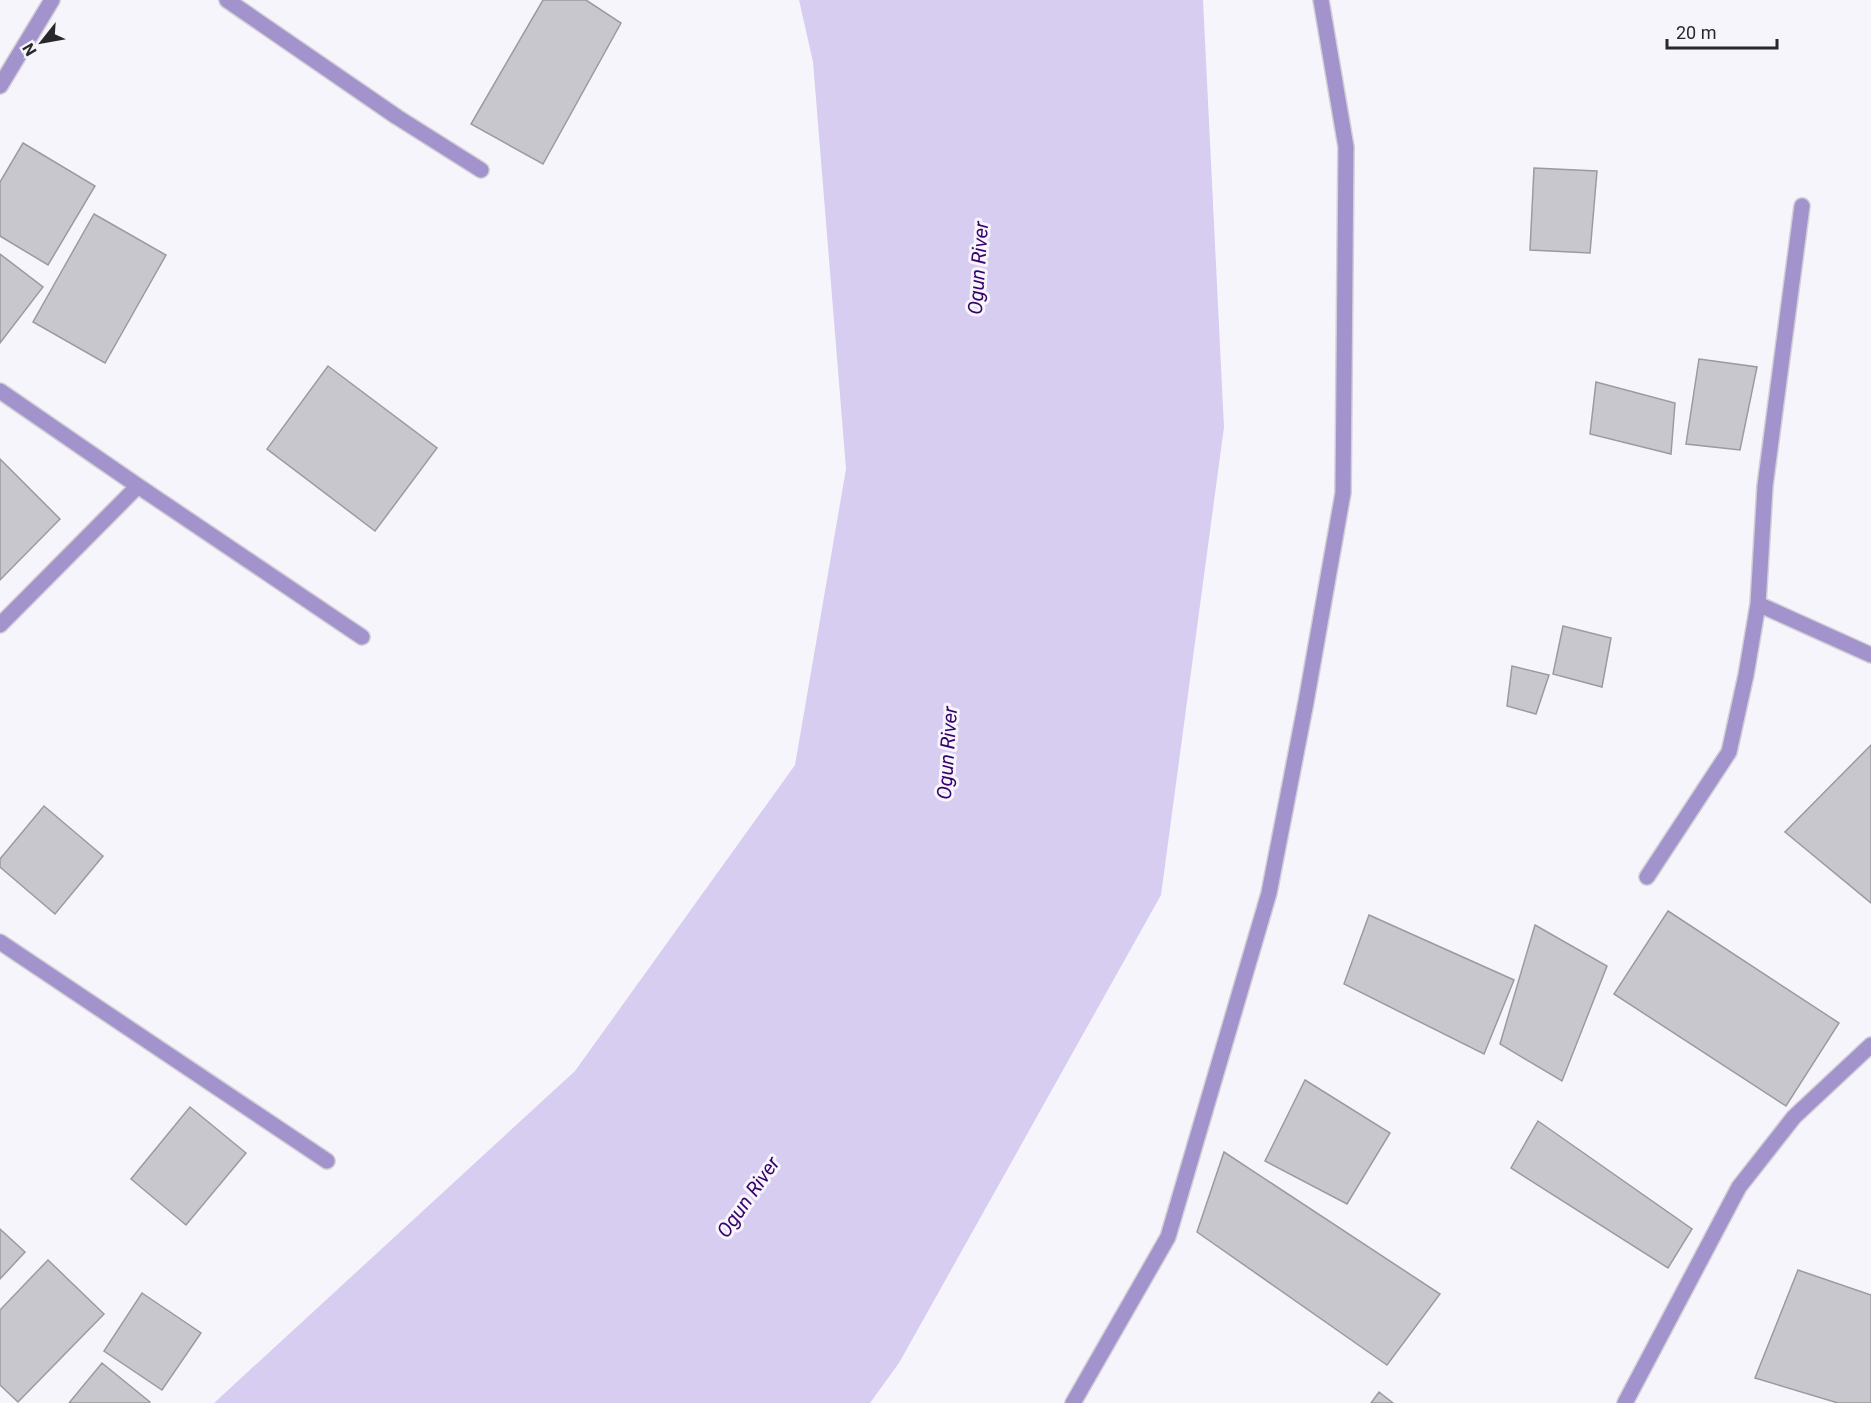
<svg xmlns="http://www.w3.org/2000/svg" width="1871" height="1403" font-family="Roboto,sans-serif">
<rect width="100%" height="100%" fill="#f7f5fc"/>
<!-- water -->
<path fill="#d7cdf1" d="M799 0H1203L1224 427 1161 895 899 1363 870 1403H214L575 1071 795 765 846 469 813 62Z"/>
<!-- building -->
<path fill="#c9c7ce" stroke="#9c9aa1" stroke-width="1.5" d="M543 0H586L621 23 543 164 471 124Z
M23 143 95 186 48 265 0 236V182Z
M1534 168 1597 171 1590 253 1530 250Z
M94 214 166 255 105 363 33 322Z
M0 254 43 287 0 343Z
M1699 359 1757 367 1740 450 1686 444Z
M328 366 437 448 375 531 267 449Z
M1596 382 1675 403 1671 454 1590 434Z
M0 459 60 519 0 580Z
M1563 626 1611 638 1602 687 1553 674Z
M1512 666 1549 675 1536 714 1507 706Z
M1871 745V903L1785 832Z
M44 806 103 856 55 914 0 867V859Z
M1668 911 1839 1023 1786 1106 1614 994Z
M1369 915 1514 980 1484 1054 1344 984Z
M1535 925 1607 966 1562 1081 1500 1044Z
M1305 1080 1390 1133 1347 1204 1265 1161Z
M190 1107 246 1153 186 1225 131 1179Z
M1538 1121 1692 1229 1668 1268 1511 1168Z
M1224 1152 1440 1294 1387 1365 1197 1232Z
M0 1229 25 1252 0 1279Z
M48 1260 104 1314 18 1402 0 1385V1310Z
M1798 1270 1871 1295V1403H1838L1755 1378Z
M142 1293 201 1333 162 1390 104 1351Z
M102 1363 150 1402 149 1403H69Z
M1379 1392 1393 1403H1371Z"/>
<g fill="none" stroke-linecap="round" stroke-linejoin="round">
<!-- minor casing -->
<g stroke="#d2d0d6" stroke-width="18">
<path id="minor" d="M227 0 397 117 481 170
M0 86 52 0
M0 391 138 486 362 637
M1758 604 1765 486 1802 206
M0 625 138 486
M1647 877 1729 752 1746 675 1758 604 1871 655
M0 942 327 1161
M1073 1403 1168 1237 1269 893 1306 702 1343 493 1346 147 1321 0
M1625 1403 1739 1187 1794 1117 1871 1045"/>
</g>
<!-- minor -->
<use href="#minor" stroke="#a393cc" stroke-width="15"/>
</g>
<g text-anchor="middle" dominant-baseline="central" stroke-width="6" stroke-linejoin="round" paint-order="stroke">
<!-- water labels -->
<g font-size="20" font-style="italic" fill="#37006b" stroke="#f7f5fc">
<text transform="translate(978 268) rotate(-86)">Ogun River</text>
<text transform="translate(947 753) rotate(-86)">Ogun River</text>
<text transform="translate(748 1197) rotate(-55)">Ogun River</text>
</g>
</g>
<!-- north arrow -->
<g transform="translate(42 42) rotate(239)" stroke="#f7f5fc" stroke-width="4.5" paint-order="stroke">
<path d="M0-4.5L10 22L0 15L-10 22Z" fill="#28272a"/>
<text y="-9" font-size="16" font-weight="bold" text-anchor="middle" fill="#28272a">N</text>
</g>
<!-- scale -->
<path d="M1667 39v9h110v-9" fill="none" stroke="#28272a" stroke-width="3"/>
<text x="1676" y="39" font-size="18" fill="#28272a" stroke="#f7f5fc" stroke-width="4.5" paint-order="stroke">20 m</text>
</svg>
